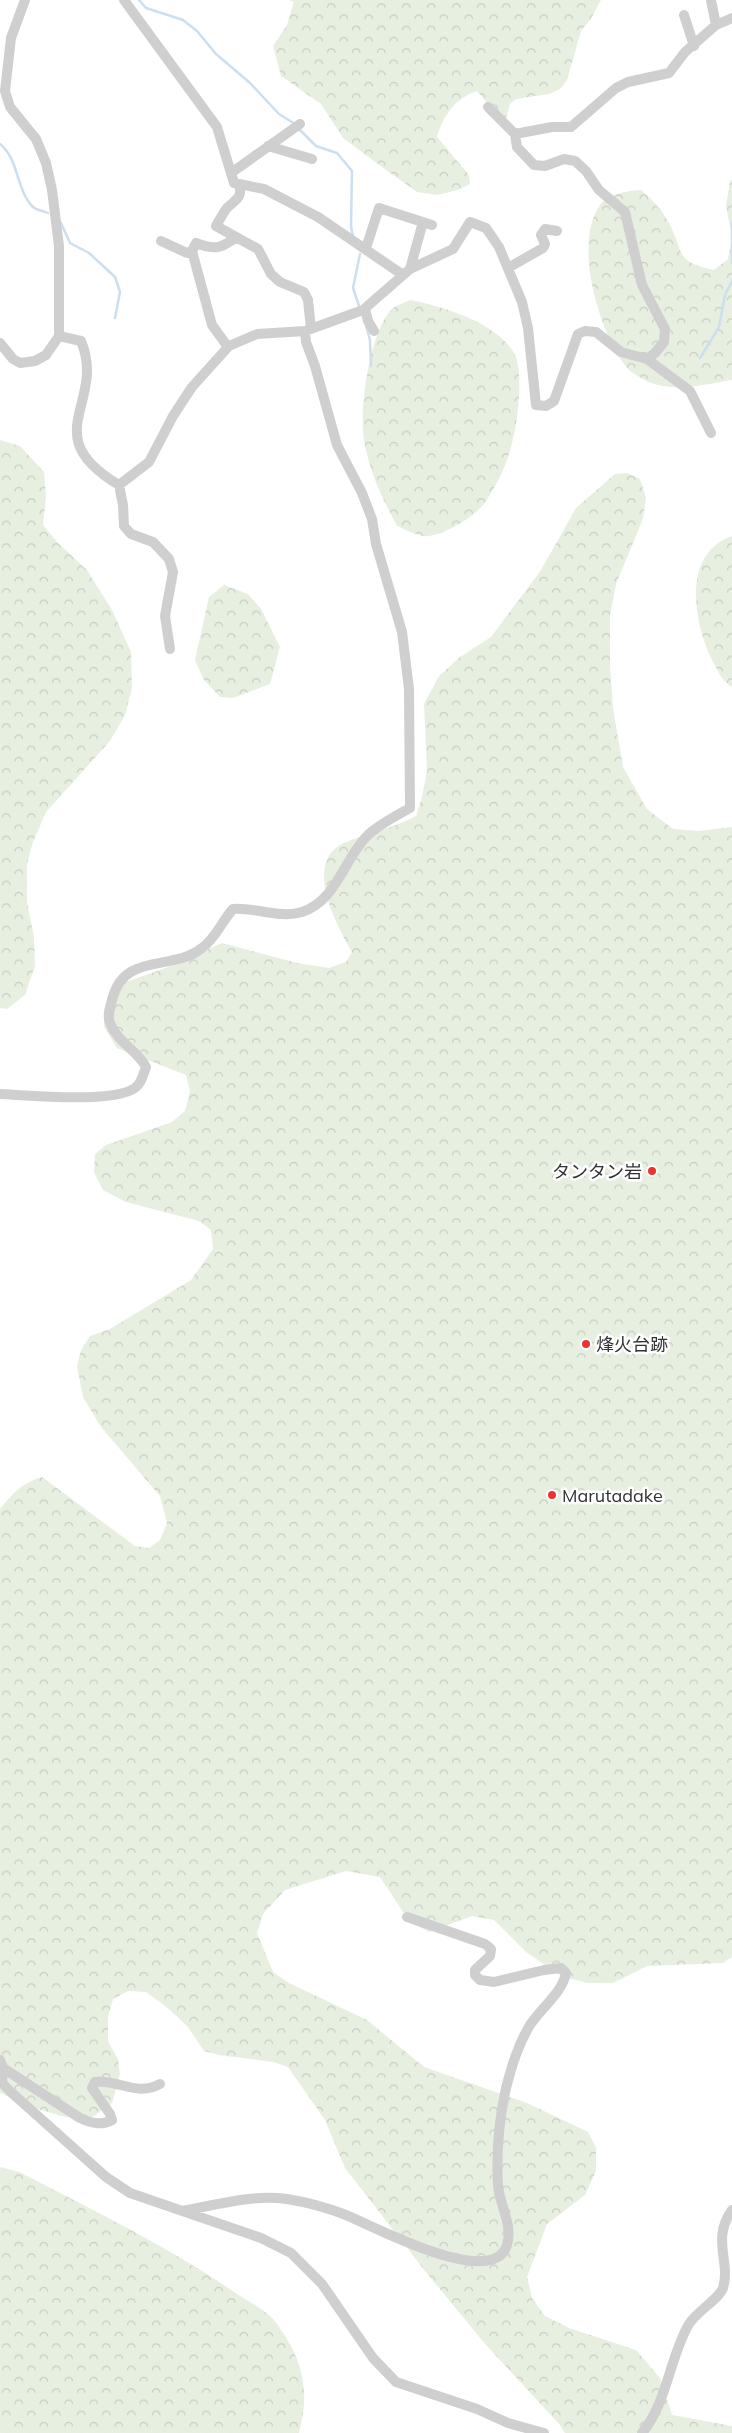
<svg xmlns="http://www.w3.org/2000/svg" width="732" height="2433" font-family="Mulish,'Noto Sans JP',sans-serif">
<defs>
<pattern id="forest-crowns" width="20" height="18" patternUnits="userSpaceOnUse" patternTransform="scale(1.25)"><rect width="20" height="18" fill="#e7efe1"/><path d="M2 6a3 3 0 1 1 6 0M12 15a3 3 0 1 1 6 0" fill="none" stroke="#c7cdc2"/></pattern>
</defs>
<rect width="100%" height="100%" fill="#fff"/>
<!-- forest -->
<path fill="url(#forest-crowns)" d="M289 0H601L592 17 581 31 567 80 560 89 549 94 516 99 510 104 506 119 499 117 477 91C456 98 443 115 437 137L469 175 470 184 458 190 437 195 417 192 382 167 343 138 321 104 281 76 273 46 287 25 294 2Z
M732 179V380C706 384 675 393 649 382 643 379 634 374 629 370 600 338 572 243 600 205 609 193 628 191 641 190 653 200 662 210 669 223 685 253 673 261 714 270L728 259 732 236 726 206 730 181Z
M410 300C442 306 499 323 515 355 525 377 516 438 507 460 502 474 494 489 486 501 476 516 446 534 429 536 420 538 405 529 397 526 382 498 369 471 364 440 359 409 369 336 390 311 394 306 404 303 410 300Z
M0 440 20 446 44 472 46 496 43 525 58 543 87 570 112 610 131 652 132 688 125 715 110 741 46 812 33 842 27 864V902L34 937 35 966 25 995 7 1009 0 1008Z
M627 473 640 479 646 498 643 519 616 584 610 616V666L613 708 623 767 647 809 673 829 699 831 732 827V1957L723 1963 647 1966 613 1983H587L561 1976 526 1952 494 1920 472 1916 429 1932 409 1921 380 1877 346 1871 285 1890 263 1914 257 1933 273 1972 289 1983 367 2020 424 2067 527 2103 588 2132 596 2148V2171L585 2195 547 2224 527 2277 532 2298 545 2316 569 2328 636 2350 660 2378 672 2415 732 2426V2433H565L560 2425 486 2345 425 2271 345 2168 325 2120 288 2067 274 2062 219 2055 204 2051 188 2027 169 2009 146 1992 128 1991 113 1999 108 2017V2041L118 2059 120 2074 112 2103 91 2118 65 2117 41 2110 0 2093V1509C12 1494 23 1482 42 1477L135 1546 149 1548 160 1540 167 1523 160 1496 101 1427 83 1397 77 1366 81 1350 90 1336 110 1329 191 1280 213 1249 211 1230 199 1221 126 1202 103 1190 94 1172 95 1154 106 1145 172 1122 185 1111 190 1091 186 1075 117 1048 104 1027 107 998 112 987 171 966 222 943 297 963 329 968 346 962 352 952C337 926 302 862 344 843 368 833 393 828 416 816L422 797 427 771 424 704 439 676 460 657 491 637 541 570 576 508 615 474Z
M732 536V687C721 681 718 670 712 660 693 622 682 553 732 536Z
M224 585 248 594 261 609 280 647 270 684 233 698 220 697 204 680 195 660 209 597Z
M0 2167 19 2172C93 2210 169 2247 237 2294 249 2302 266 2310 274 2320 302 2357 311 2388 299 2433H0Z"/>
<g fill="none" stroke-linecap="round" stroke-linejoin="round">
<!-- stream -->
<path stroke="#cddfef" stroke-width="2.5" d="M139 0 146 8 183 20 197 31 216 54 250 83 279 114 295 124
M299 129 316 146 337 153 352 171 351 226 353 237
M0 144C19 159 16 190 33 207 36 210 44 211 48 213
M61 223 70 243 89 253 115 277 120 292 115 318
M732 223V263
M360 254 353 288 360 309
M366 326 370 340 371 366
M700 358 719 327 725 295 732 281"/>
<!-- street -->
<path stroke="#cfcfcf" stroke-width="10" d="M124 0 217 127 234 183 264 189 318 217 403 275
M711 0 716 25
M684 15 694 46
M488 107 515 134
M268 146 312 159
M231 173 300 124
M236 237 216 226C219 221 223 213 227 208 236 199 243 198 239 184
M161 241 187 253 192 251
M366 248 379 208 432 225
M508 268 543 248 545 244 541 235 545 229 557 231
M410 269 423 222
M365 309 368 321 374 331
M59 336 81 341C107 403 35 435 119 485L123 505 124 526 131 534 153 542 169 559 173 572 165 616 170 649
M0 343 13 359 20 363 35 361 46 355 59 336V246L52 190 46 163 36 139 10 107 5 91 11 38 25 0
M228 347 212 325 192 251 196 243C214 250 221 249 236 237L258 249 271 274 280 282 304 292 308 300 311 329
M647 359 655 353 664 342 665 329 642 285 625 212 599 190 586 171 575 161 564 159 545 166 534 165 517 147 515 134 552 127H571L616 88 628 82 669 73 685 52 716 25 732 18
M119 485 149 462 173 416 192 387 229 346 257 334 305 331 363 310 410 269 453 249 470 222 486 228 499 247 522 302 528 328 536 405 546 406 554 401 578 334 585 331 596 332 621 352 647 359 690 391 711 433
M0 1094C26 1095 123 1105 138 1085 142 1081 144 1072 146 1067 137 1050 117 1042 110 1023 107 1016 110 1008 112 1000 124 951 172 972 202 948 216 938 222 921 233 909 255 907 280 919 302 912 337 901 344 858 368 835 380 824 396 816 410 808L409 689 402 632 376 544 372 519 362 493 337 445 315 366 306 342 305 331
M0 2060 3 2068 2 2083 12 2093 106 2177 130 2193 261 2238 291 2253 322 2284 373 2358 396 2382 477 2409 508 2423 544 2433
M3 2068 80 2118C91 2123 101 2126 112 2120L110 2114 92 2088 95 2082C118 2079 137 2097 160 2084
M182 2211C216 2205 253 2194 287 2199 306 2202 328 2208 346 2215 373 2226 493 2291 507 2245 513 2225 500 2206 498 2186 496 2153 499 2120 506 2088 512 2065 518 2045 530 2025 542 2007 562 1993 566 1973L561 1968 544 1970 494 1982 480 1980 475 1975V1970L490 1956 491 1949 485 1944 407 1917
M642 2433C667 2403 670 2356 689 2324 697 2311 719 2299 723 2288 731 2262 711 2239 732 2210"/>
</g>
<!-- markers -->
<g fill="#ed3331" stroke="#fff" stroke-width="2">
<circle cx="652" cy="1171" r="5"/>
<circle cx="586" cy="1344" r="5"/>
<circle cx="552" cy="1495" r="5"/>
</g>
<g text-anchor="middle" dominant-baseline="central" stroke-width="5" stroke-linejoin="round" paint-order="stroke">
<!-- poi labels -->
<g font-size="18" fill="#323232" stroke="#fff" text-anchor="start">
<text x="642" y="1171" text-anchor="end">タンタン岩</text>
<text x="596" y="1344">烽火台跡</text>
<text x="562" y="1495">Marutadake</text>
</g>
</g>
</svg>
